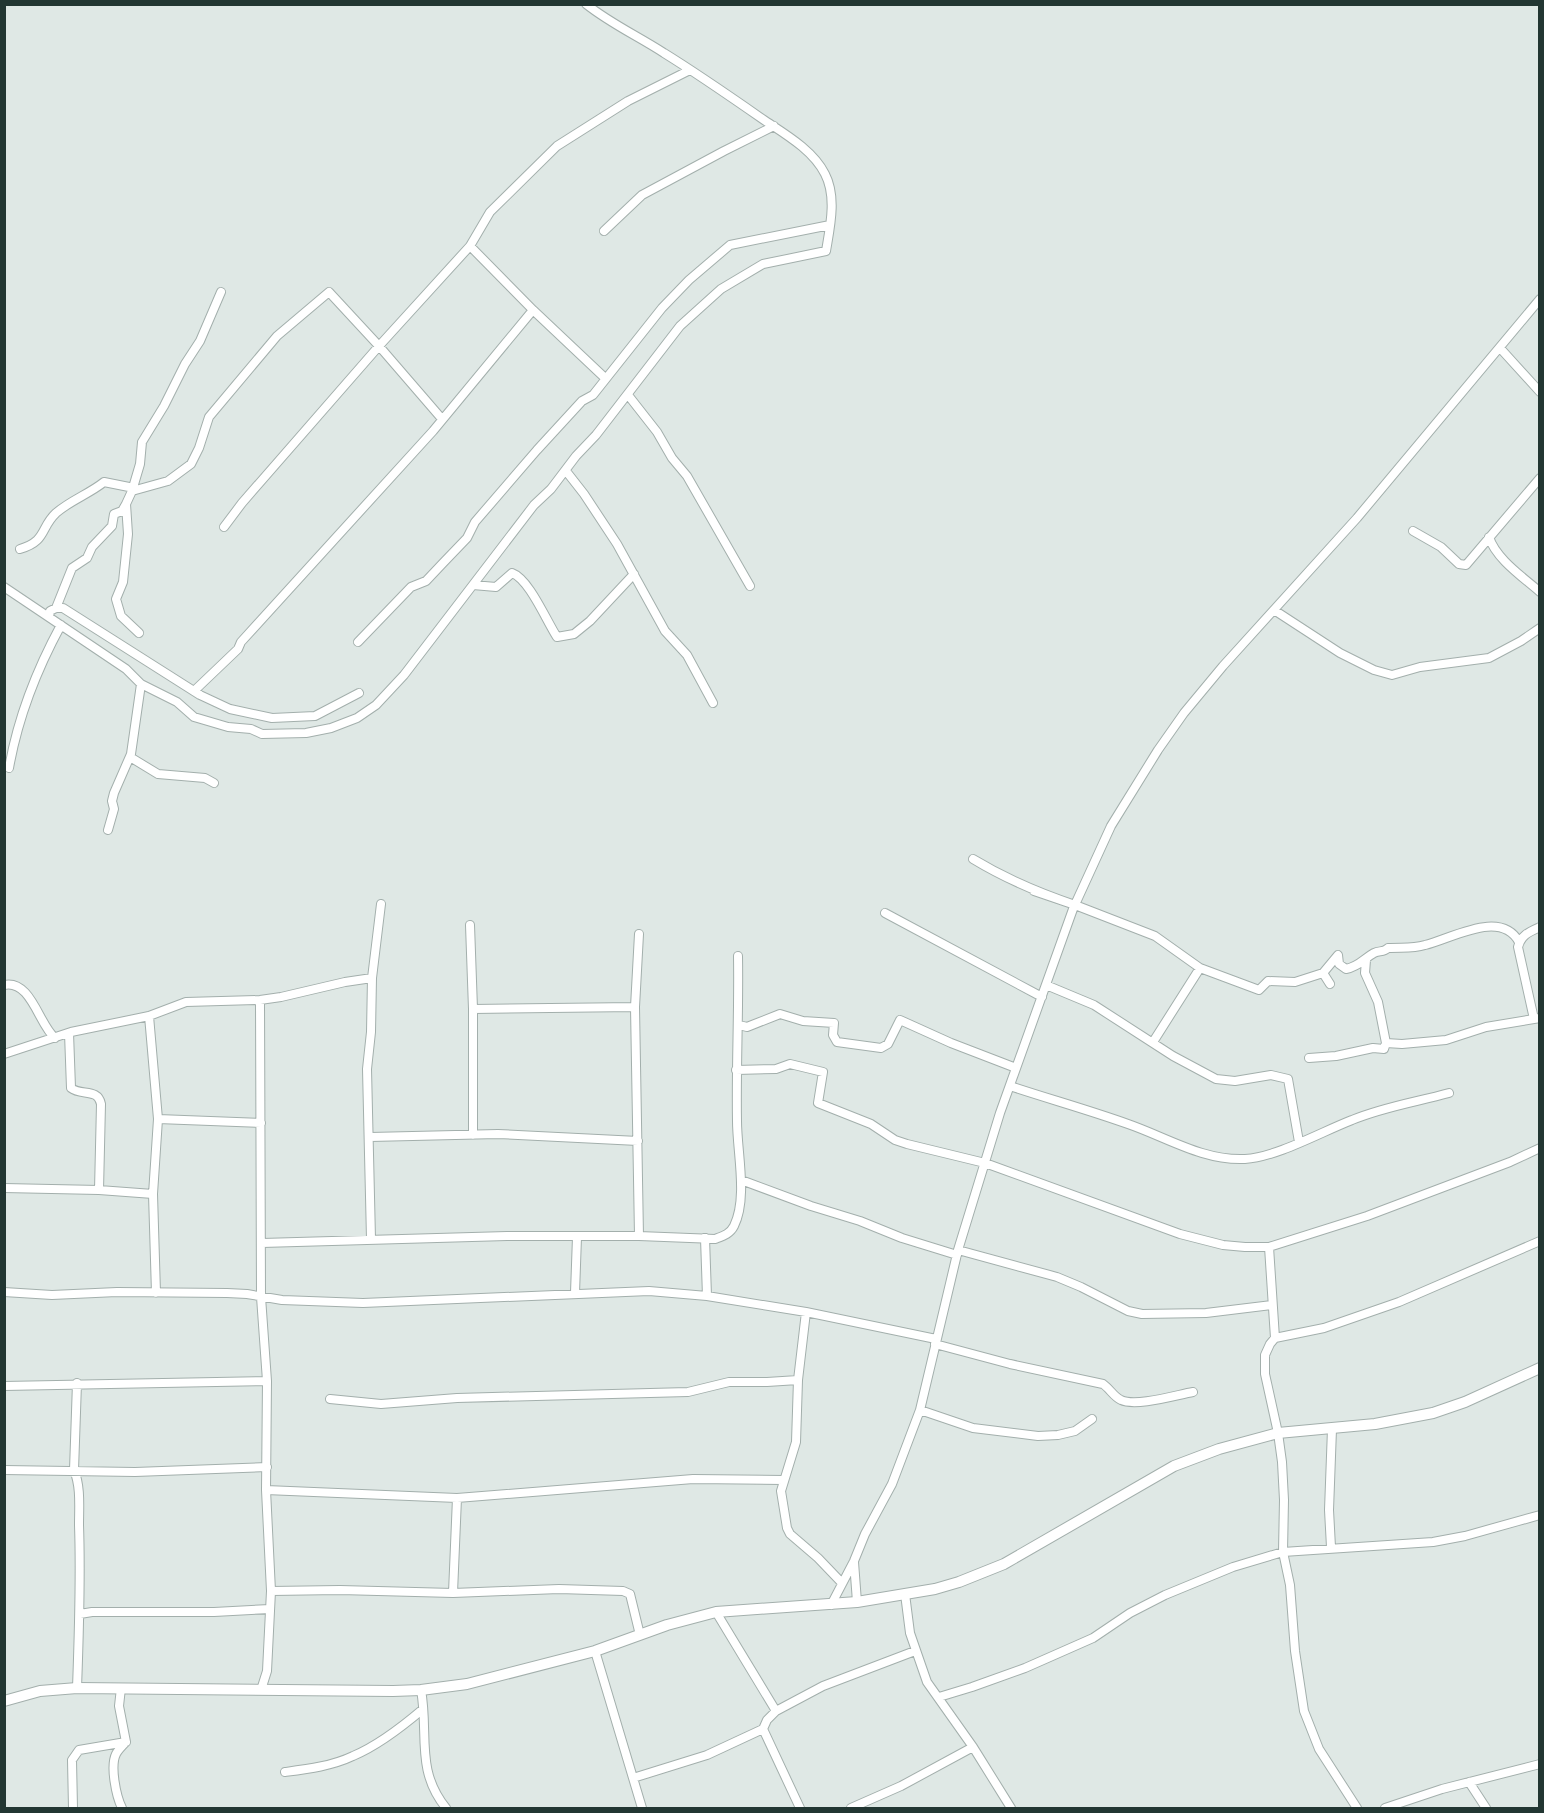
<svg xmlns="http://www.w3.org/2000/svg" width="1544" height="1813" font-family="'PT Sans',sans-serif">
<rect width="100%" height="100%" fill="#dfe8e5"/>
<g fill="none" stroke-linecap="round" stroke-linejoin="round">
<!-- minor casing -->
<g stroke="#a3afac" stroke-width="10">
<path id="minor" d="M604 231 642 195 724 151 774 126
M533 310 605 378
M1500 348 1540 392
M628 395 657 432 672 458 687 476 750 586
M566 471 584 494 617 544 665 631 687 655 713 703
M224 527 242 503 379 346 442 419
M1413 531 1441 547 1459 564 1466 565 1540 478
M1489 537C1496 559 1523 577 1540 592
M20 549C47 541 40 528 56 513 71 500 89 494 104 482L129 487 132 491 140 464 142 442 164 406 185 364 200 341 221 292
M473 585 496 587 512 573C529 579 546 620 557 637L574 634 590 621 634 574
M4 587 126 669 141 684 177 702 194 717 228 727 251 729 262 734 306 733 331 728 357 718 376 705 404 675 534 505 551 489 576 456 596 435 680 326 721 289 763 264 826 251C830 227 837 197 825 174 813 150 785 134 764 120 731 97 698 74 664 53 638 36 611 24 586 4
M56 608 72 568 87 558 92 547 112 526 114 514 122 511 126 504
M1274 610 1340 653 1374 670 1392 675 1420 667 1489 658 1521 641 1540 628
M49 617 50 611 56 608H63L200 695 230 709 272 718 315 716 359 693
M139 633 121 616 116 599 123 582 128 534 126 504 132 491 168 481 191 464 199 448 209 417 277 336 329 292 379 346 470 246 490 212 557 146 628 101 690 70
M358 642 411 587 426 581 443 563 467 538 475 522 537 450 582 401 593 395 662 308 689 280 730 245 830 225
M194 691 238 649 241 642 433 431 533 310 470 246
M130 757 158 774 205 778 214 783
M9 768C18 717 36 671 61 625
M108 830 114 809 112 801 114 793 131 754 141 684
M973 859C1006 879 1039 893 1075 905L1034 891
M1075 905 1155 936 1200 968 1259 990 1268 981 1295 982 1323 973 1330 984
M885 913 1042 997
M470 925 473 1009V1135
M1366 960 1365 973 1378 1002 1386 1043 1402 1044 1446 1040 1486 1027 1540 1018
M1323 973 1338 955 1339 964 1346 969C1360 966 1363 959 1374 953 1380 950 1383 953 1388 948 1402 947 1412 949 1425 945 1453 938 1501 909 1519 942
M4 985C31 979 39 1025 55 1038
M1046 985 1094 1005 1173 1056 1216 1079 1235 1081 1271 1075 1288 1079 1299 1142
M260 1000 261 1297 267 1381 266 1490 271 1591 267 1671 261 1690
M473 1009 635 1007
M149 1016 158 1119 153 1194 156 1293
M1534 1019 1518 947C1521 935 1529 932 1540 927
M739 1025 747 1027 780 1014 803 1021 834 1023 833 1035 837 1042 881 1048 888 1044 900 1020 951 1043 1016 1068
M69 1033 71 1088C81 1096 98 1088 101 1104L99 1190
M1153 1042 1200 968
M4 1054 71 1032 149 1016 186 1002 260 1000 281 997 345 982 372 978
M1309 1058 1336 1056 1373 1048 1384 1049 1386 1043
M736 1070 776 1069 790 1064 823 1072 818 1103 871 1124 895 1140 907 1144 985 1163 1180 1234 1223 1245 1245 1247H1269L1367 1216 1510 1162 1540 1148
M1010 1086C1049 1099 1089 1110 1128 1124 1166 1137 1203 1161 1245 1159 1277 1157 1321 1132 1352 1120 1383 1107 1416 1102 1449 1093
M158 1119 261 1123
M370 1137 498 1134 638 1141
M741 1180 811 1206 860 1221 902 1238 957 1255
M4 1188 99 1190 153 1194
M639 1236 635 1007 639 934
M705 1238 707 1296
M371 1239 367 1069 371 1032 372 978 381 904
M262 1243 507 1236H639L715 1239C723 1236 730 1234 734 1226 748 1198 737 1152 737 1121 736 1066 739 1011 738 956
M1269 1247 1275 1338
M958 1250 1057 1277 1081 1287 1128 1311 1142 1314 1206 1313 1272 1305
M4 1292 52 1295 117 1292 227 1293 247 1294 282 1300 363 1303 649 1291 707 1296 806 1312 936 1339
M575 1293 577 1237
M806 1312 798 1380 796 1442 781 1491 787 1528 790 1534 818 1558 841 1582
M935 1344 1010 1364 1103 1384C1110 1389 1114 1397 1121 1400 1136 1407 1176 1395 1193 1392
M4 1386 267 1381
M330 1399 381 1404 457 1398 688 1392 729 1382H767L798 1380
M920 1410 973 1428 1038 1436 1058 1435 1075 1431 1092 1419
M4 1470 135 1472 267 1467
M266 1490 457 1498 693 1479 784 1480
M1331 1547 1329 1510 1332 1429
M854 1562 857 1602
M271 1591 340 1590 453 1593 559 1589 623 1591 630 1594 640 1635
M453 1593 457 1498
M905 1594 910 1633 927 1682 973 1747 1011 1808
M831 1605 854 1561 865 1534 892 1484 920 1410 958 1250 1000 1113 1073 909 1111 826 1158 750 1184 713 1223 666 1357 518 1540 299
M716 1612 776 1711
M80 1614 92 1612H214L270 1609
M595 1651 642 1808
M77 1688C79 1634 81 1579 79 1525 79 1507 81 1487 74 1470L77 1383
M121 1688 119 1706 126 1742C123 1745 118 1750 116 1754 110 1766 116 1796 122 1808
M421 1690C429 1733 415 1770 446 1808
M939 1697 972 1687 1025 1668 1093 1638 1130 1613 1165 1595 1233 1567 1283 1552 1433 1542 1465 1536 1540 1515
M763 1729 800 1808
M285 1772C308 1769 332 1766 353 1756 377 1746 403 1726 423 1709
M633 1778 707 1755 763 1729 767 1720 776 1711 823 1686 915 1651
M1469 1782 1486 1808
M73 1808 72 1760 79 1750 126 1742
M851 1808 901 1786 973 1747
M1357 1808 1319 1749 1304 1711 1295 1651 1290 1585 1283 1552 1284 1500 1282 1462 1278 1433 1265 1374V1355L1270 1344 1275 1338 1324 1328 1399 1302 1540 1241
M1385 1808 1442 1789 1540 1764"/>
</g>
<!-- tertiary casing -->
<g stroke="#a3afac" stroke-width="12">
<path id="tertiary" d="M4 1701 40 1691 77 1688 393 1691 421 1690 467 1684 595 1651 667 1625 716 1612 857 1602 935 1589 959 1582 1004 1564 1174 1466 1219 1449 1278 1433 1375 1424 1433 1413 1465 1402 1540 1368"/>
</g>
<!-- minor -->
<use href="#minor" stroke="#fff" stroke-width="8"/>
<!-- tertiary -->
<use href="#tertiary" stroke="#fff" stroke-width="10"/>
</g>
<!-- border -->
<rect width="1544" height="1813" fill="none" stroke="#223632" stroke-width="12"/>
</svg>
